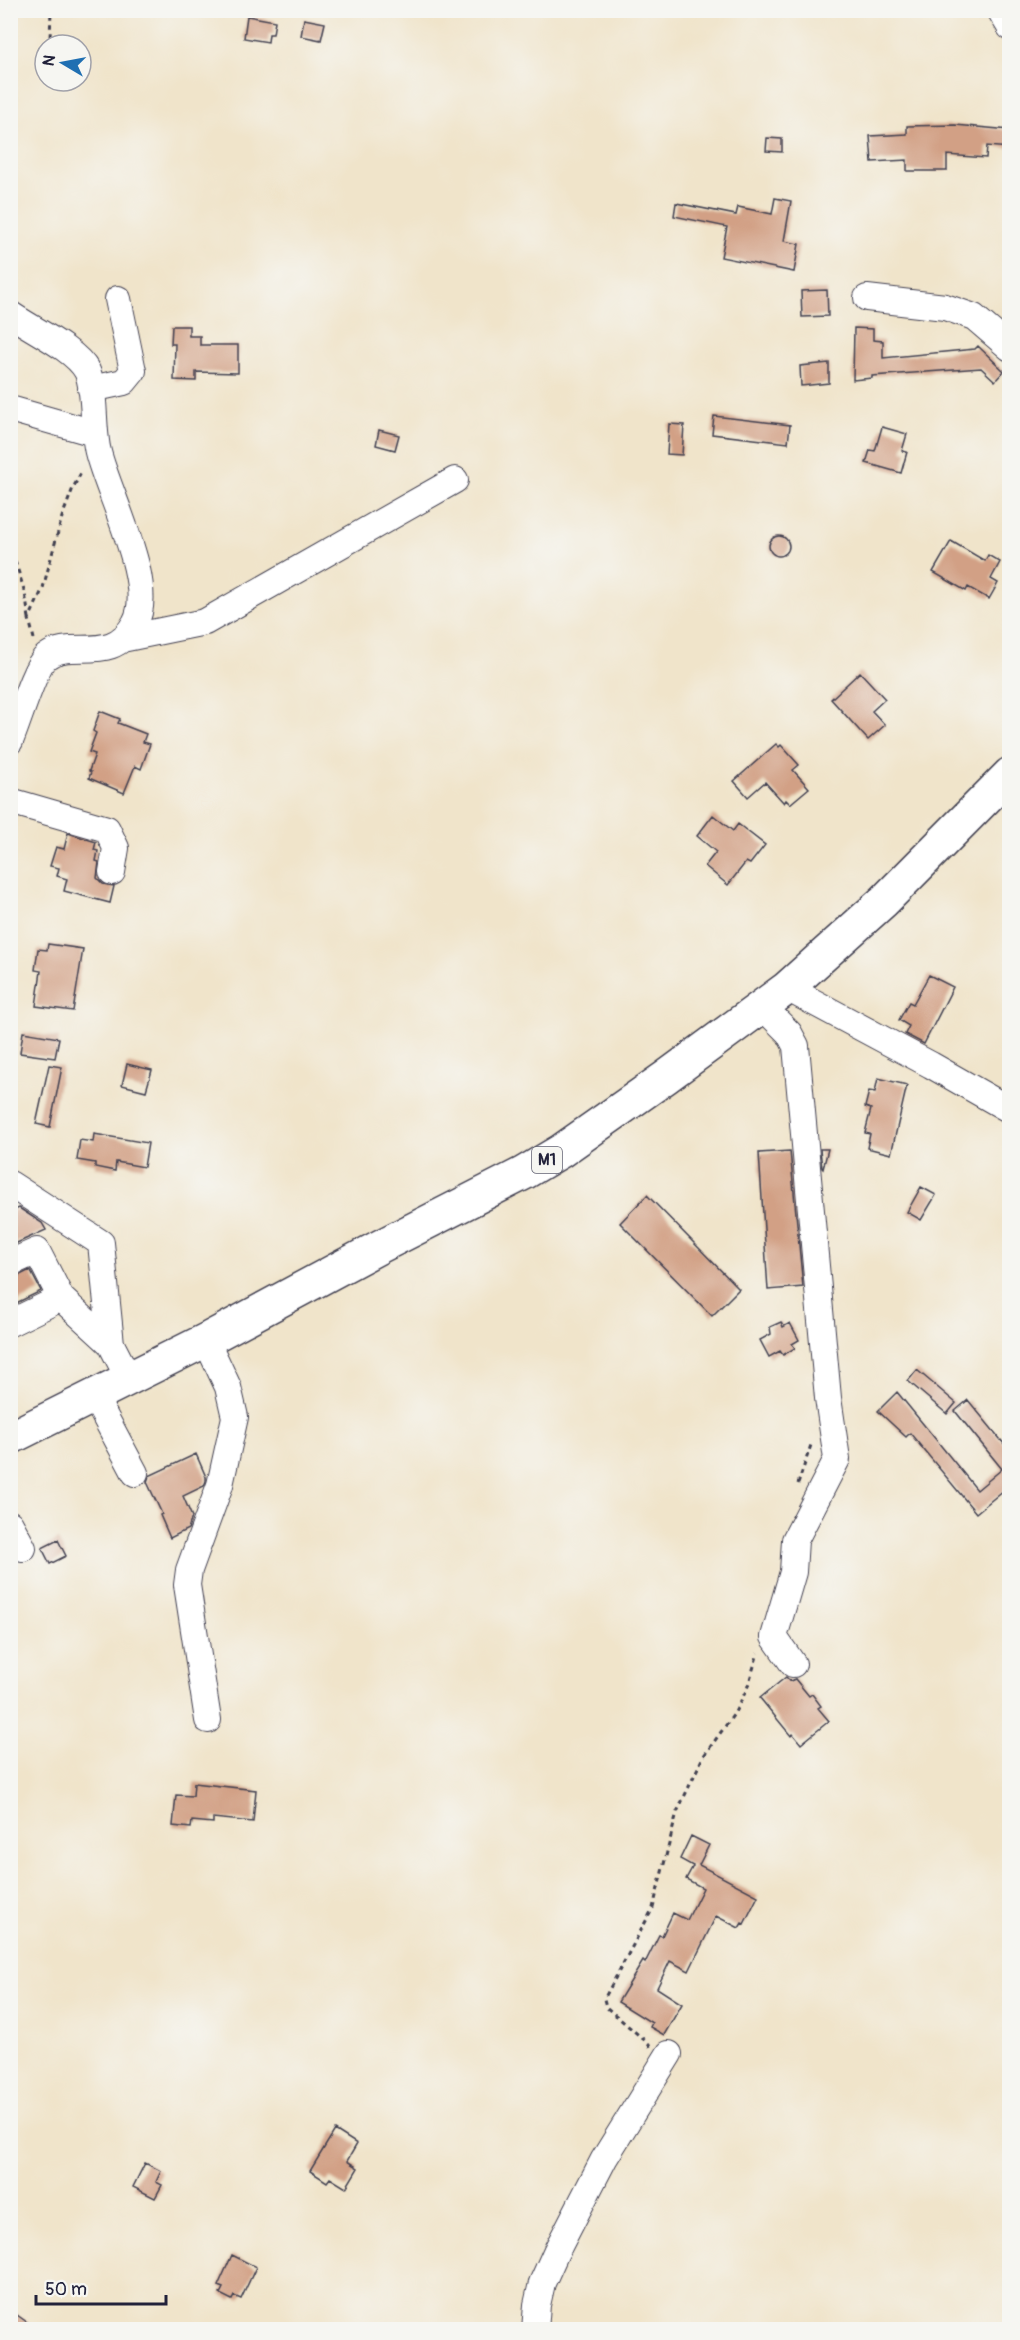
<svg xmlns="http://www.w3.org/2000/svg" width="1020" height="2340" font-family="Pangolin,sans-serif">
<rect width="100%" height="100%" fill="#f6f6f2"/>
<filter id="ink" filterUnits="userSpaceOnUse"><feTurbulence type="fractalNoise" baseFrequency=".0167" numOctaves="2"/><feDisplacementMap in="SourceGraphic" scale="12" xChannelSelector="R" yChannelSelector="G"/><feConvolveMatrix kernelMatrix="1 2 1 2 8 2 1 2 1" color-interpolation-filters="sRGB"/></filter>
<filter id="wash" filterUnits="userSpaceOnUse"><feTurbulence type="fractalNoise" baseFrequency=".008" numOctaves="4" result="noise"/><feDisplacementMap in="SourceGraphic" scale="24" xChannelSelector="R" yChannelSelector="G"/><feGaussianBlur stdDeviation="1.35" result="paint"/><feColorMatrix in="noise" values="0 0 0 0 0 0 0 0 0 0 0 0 0 0 0 0 0 1.4 0 .05"/><feComposite in="paint" operator="in"/></filter>
<g filter="url(#wash)">
<rect width="100%" height="100%" fill="#f0e4ca"/>
<g id="blocks">
<!-- building -->
<path fill="#d2a085" d="M247 16 275 21 273 34H269L268 42 244 38Z
M304 19 325 23 321 40 301 36Z
M955 125 1010 130V148L987 146 986 158 947 155V171H907V160L872 162 870 136 907 134V126Z
M767 138 782 139V152L766 151Z
M775 198 791 201 784 241 799 244 794 272 721 257 727 227 674 216 676 203 736 215 738 207 772 214Z
M827 290 828 316 802 317 801 291Z
M172 326H189V336H200V345H238V373L196 372V381L174 380 175 344H171Z
M854 328 873 329V340L883 341V358L975 349 978 346 1004 371 995 381 981 368 872 376V378L853 380Z
M829 363V383L801 386 800 366Z
M714 416 790 425 788 443 712 434Z
M669 424 684 425 682 455 667 454Z
M882 427 907 434 902 451 907 452 901 473 866 463 870 450 875 451Z
M379 430 399 435 395 450 376 445Z
M769 546a10 10 0 1 1 20 0a10 10 0 1 1-20 0Z
M951 541 985 561 988 555 1000 562 991 579 998 583 989 599 968 587 966 591 933 572Z
M860 672 885 699 872 711 885 725 868 740 831 699Z
M100 711 120 719 118 723 146 734 143 742 150 744 141 769 135 766 124 793 89 778 91 772 89 771 95 754 89 752 96 733 93 731Z
M776 744 779 747 781 745 799 765 793 770 809 788 790 804 786 800 784 803 765 782 748 797 734 781Z
M713 815 733 831 738 824 765 845 750 864 746 862 728 885 705 866 716 852 697 836Z
M68 833 96 842 94 850 98 851 96 861 99 862 97 878 103 884 114 886 110 903 64 891 67 879 57 876 59 868 50 866 56 847 64 849Z
M48 944 83 949 73 1011 36 1006 41 971 35 970 38 949 47 950Z
M929 975 953 987 924 1044 905 1034 909 1026 899 1020 909 1002 913 1004Z
M23 1032 59 1038 55 1058 20 1053Z
M127 1064 152 1070 146 1091 122 1085Z
M49 1065 62 1067 50 1127 36 1124Z
M878 1078 907 1085 891 1154 867 1148 870 1134 865 1133 871 1109 865 1107 869 1091 875 1092Z
M94 1134 148 1143 144 1167 116 1162 115 1171 95 1167V1163L77 1160 80 1140 93 1142Z
M820 1149H828L823 1169 822 1168Z
M790 1151 803 1287 768 1290 759 1153Z
M921 1187 936 1195 921 1220 907 1212Z
M647 1195 739 1289 712 1316 620 1223Z
M19 1208 42 1223 46 1230 10 1246V1212Z
M30 1270 41 1291 10 1306V1280Z
M781 1322 783 1327 790 1323 799 1340 792 1344 795 1348 783 1355 780 1351 769 1357 760 1340 771 1334 770 1327Z
M917 1370 956 1403 947 1414 908 1381Z
M897 1392 977 1490 1002 1469 955 1411 968 1400 1010 1451V1485L976 1513 910 1433 906 1437 878 1411Z
M196 1454 206 1477V1481L204 1486 183 1496 192 1517 188 1529 170 1538 160 1515 162 1514 147 1482 149 1476Z
M58 1540 66 1556 50 1564 42 1548Z
M786 1677 790 1681 795 1679 809 1696 812 1694 821 1706 818 1708 829 1721 801 1744 793 1734 791 1736 760 1698Z
M194 1783 256 1790 253 1822 213 1818V1823L192 1821 191 1828 173 1826 176 1795 193 1796Z
M691 1836 709 1845 699 1865 758 1896 744 1924 742 1923 739 1928 716 1916 689 1971 670 1961 657 1988 682 2004 664 2035 650 2027 652 2023 618 2002 643 1961 645 1963 659 1935 662 1936 673 1913 687 1920 703 1888 686 1879 693 1866 680 1859Z
M335 2130 357 2144 347 2161 358 2168 346 2188 330 2178 327 2182 310 2171Z
M145 2163 161 2171 156 2182 162 2185 155 2198 133 2187Z
M232 2255 256 2267 241 2299 234 2296 232 2300 220 2294 223 2288 218 2286Z
M10 2310 38 2330H10Z"/>
</g>
</g>
<g filter="url(#ink)">
<use href="#blocks" fill-opacity="0" stroke="#413f50" stroke-width="1.5"/>
<g fill="none" stroke-linecap="round" stroke-linejoin="round">
<!-- minor casing -->
<g stroke="#413f50" stroke-width="28">
<path id="minor" d="M1000 10 1010 27
M867 298 945 307 974 317 1010 348
M10 314C31 329 75 349 87 371 96 390 92 430 98 452 108 494 157 585 135 623 112 666 71 637 46 657 34 667 18 723 10 741
M91 389 124 382 133 371 118 299
M10 409 94 433
M122 639 205 622 455 480
M10 801 107 829 116 848 112 872
M787 988 931 1065 1010 1110
M762 1006 789 1033 796 1046 828 1398 837 1459 795 1540 793 1572 774 1637 793 1664
M10 1184 101 1243 111 1344
M10 1263 37 1251 61 1298
M10 1323 61 1298 111 1344 129 1379
M206 1340 228 1387 235 1417 220 1485 189 1570 187 1585 208 1720
M94 1396 135 1473
M10 1524 23 1548
M535 2330 537 2305 542 2283 556 2252 604 2159 669 2054"/>
</g>
<!-- highway casing -->
<g stroke="#413f50" stroke-width="36">
<path id="highway" d="M10 1438 206 1340 381 1246 524 1173 561 1151 666 1077 787 988 884 901 1010 774"/>
</g>
<!-- path -->
<path stroke="#413f50" stroke-width="3" stroke-dasharray="4.5 4.5" stroke-linecap="butt" d="M47 45 50 39 51 10
M10 544 25 593 29 618
M34 639 29 619 43 588 62 517 73 488 81 473
M798 1484 812 1442
M650 2047 649 2044 606 2007 604 1999 653 1908 677 1812 703 1757 734 1714 747 1689 758 1653"/>
<!-- minor -->
<use href="#minor" stroke="#fff" stroke-width="26"/>
<!-- highway -->
<use href="#highway" stroke="#fff" stroke-width="33"/>
</g>
</g>
<g text-anchor="middle" dominant-baseline="central" stroke-width="6" stroke-linejoin="round" paint-order="stroke">
<!-- shield labels -->
<rect fill="#f6f6f2" stroke="#626272" stroke-width="1.5" x="532" y="1147" width="30" height="26" rx="4.5"/>
<g font-size="16" font-weight="bold" fill="#22223b">
<text x="547" y="1160">M1</text>
</g>
</g>
<!-- margin -->
<rect width="1020" height="2340" fill="none" stroke="#f6f6f2" stroke-width="36"/>
<!-- north arrow -->
<g transform="translate(63 63) rotate(280)"><circle r="28" fill="#f6f6f2" stroke="#a1a1a9" stroke-width="1.5"/>
<path d="M0-4.5L10 22L0 15L-10 22Z" fill="#1f6fb2"/>
<text y="-9" font-size="16" font-weight="bold" text-anchor="middle" fill="#22223b">N</text>
</g>
<!-- scale -->
<path d="M36 2295v9h130v-9" fill="none" stroke="#22223b" stroke-width="3"/>
<text x="45" y="2295" font-size="18" fill="#22223b" stroke="#f6f6f2" stroke-width="4.5" paint-order="stroke">50 m</text>
</svg>
